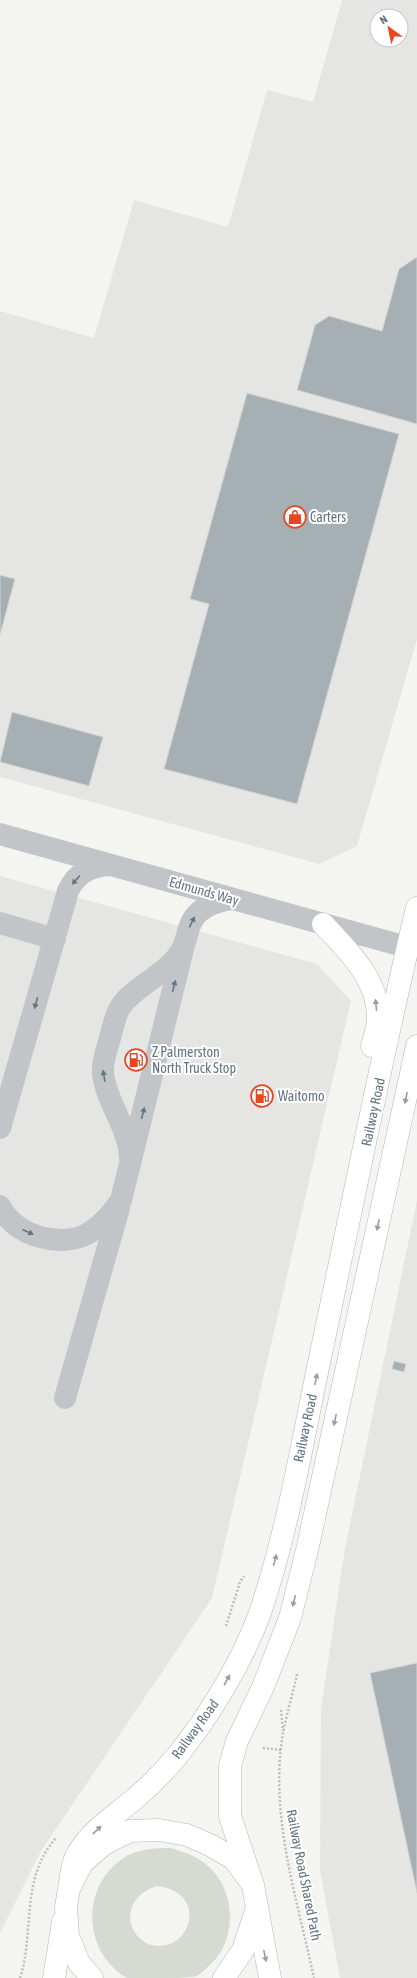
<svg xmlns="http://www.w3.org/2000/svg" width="417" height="1978" font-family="'Asap Condensed',sans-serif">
<rect width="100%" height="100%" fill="#f4f4f0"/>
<!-- built -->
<path fill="#e5e6e4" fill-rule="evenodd" d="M342 0H417V639L357 846 319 864 0 777V311L94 338 134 200 228 227 267 90 313 102ZM377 16H401V40H377Z
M0 876 317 964 351 1001 212 1598 41 1851 0 1933Z
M417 1200V1978H340L320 1871 321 1709 345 1548Z"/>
<!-- green -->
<path fill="#d5dbd1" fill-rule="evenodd" d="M171 1848C187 1853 202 1858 213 1871 236 1896 236 1941 211 1964 206 1968 202 1973 197 1976 188 1978 171 1978 161 1978 151 1978 137 1978 128 1978 120 1975 114 1968 109 1963 82 1931 88 1880 125 1857 139 1849 155 1848 171 1848ZM157 1886C176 1888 193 1900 189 1921 186 1932 180 1940 170 1944 132 1957 110 1900 157 1886Z"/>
<!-- building -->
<path fill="#a6afb4" stroke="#d5d5d3" d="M417 257V424L297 390 315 325 329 316 382 331 399 269Z
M247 393 399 434 297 804 164 769 209 604 190 599Z
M0 575 15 579 0 635Z
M12 712 103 737 89 786 0 762Z
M394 1361 406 1364 404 1372 392 1369Z
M417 1663V1893L370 1673Z"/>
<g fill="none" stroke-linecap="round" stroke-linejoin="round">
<!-- major casing -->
<g stroke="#b2b7ba" stroke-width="23">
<path id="major" d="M323 924C349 952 380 980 378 1022 377 1030 374 1038 372 1046
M253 1885 230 1816V1766L237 1741 263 1687 290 1618 308 1546 417 1046
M69 1889C71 1877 72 1863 78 1853 91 1831 113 1817 132 1801 148 1788 164 1772 177 1756 210 1715 242 1662 260 1613 288 1530 302 1443 320 1358 352 1208 381 1057 417 908
M54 1978 63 1922
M92 1978 79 1963 68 1936 66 1907 69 1889 82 1863 104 1844 130 1831 159 1830 187 1835 210 1845 234 1859 253 1885 270 1978
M224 1978 243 1950 256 1911"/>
</g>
<!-- path -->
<path stroke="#bbbdbf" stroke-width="2.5" stroke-dasharray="2 2" stroke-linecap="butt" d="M226 1626 240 1582 244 1576
M297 1674C293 1693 287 1713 283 1733 269 1815 297 1898 314 1978
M281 1710 283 1731
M263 1748 282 1750
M20 1978C35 1931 20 1878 56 1838"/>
<!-- minor -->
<path stroke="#c1c5c8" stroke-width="22" d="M0 834 417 950
M0 923 55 939
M0 1128 68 891C76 873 91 866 110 865
M130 1157C129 1128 105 1100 103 1073 102 1061 107 1049 110 1038 113 1027 115 1015 121 1006 135 986 161 977 176 958 184 949 186 939 189 928 195 908 214 902 232 899
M0 1206C14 1236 61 1249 89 1233 103 1224 112 1214 121 1200L184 945
M65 1398 119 1208"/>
<!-- major -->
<use href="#major" stroke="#fff" stroke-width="22"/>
</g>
<!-- one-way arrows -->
<defs><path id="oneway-solid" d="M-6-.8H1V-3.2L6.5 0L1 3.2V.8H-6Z"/></defs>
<g fill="#637582">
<use href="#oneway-solid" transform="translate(76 880) rotate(132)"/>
<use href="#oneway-solid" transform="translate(192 922) rotate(-64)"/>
<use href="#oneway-solid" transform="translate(174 986) rotate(-76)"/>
<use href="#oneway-solid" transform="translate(36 1003) rotate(106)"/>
<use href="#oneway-solid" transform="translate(104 1076) rotate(-99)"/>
<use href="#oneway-solid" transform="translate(143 1113) rotate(-76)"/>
<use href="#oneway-solid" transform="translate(28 1232) rotate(25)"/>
</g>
<g fill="#929ea8">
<use href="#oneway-solid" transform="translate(376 1005) rotate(-95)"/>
<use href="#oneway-solid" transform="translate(406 1098) rotate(102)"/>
<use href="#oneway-solid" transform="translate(378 1225) rotate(102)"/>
<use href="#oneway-solid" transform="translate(316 1379) rotate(-78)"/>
<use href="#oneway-solid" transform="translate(335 1420) rotate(102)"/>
<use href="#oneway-solid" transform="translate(275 1560) rotate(-75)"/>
<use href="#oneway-solid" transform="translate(294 1601) rotate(104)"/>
<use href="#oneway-solid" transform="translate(227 1680) rotate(-61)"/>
<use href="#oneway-solid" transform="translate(97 1830) rotate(-44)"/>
<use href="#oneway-solid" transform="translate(265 1956) rotate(78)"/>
</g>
<!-- icons -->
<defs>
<g id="shop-ring" transform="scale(1.15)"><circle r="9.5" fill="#fff" stroke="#e54820" stroke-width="1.5"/><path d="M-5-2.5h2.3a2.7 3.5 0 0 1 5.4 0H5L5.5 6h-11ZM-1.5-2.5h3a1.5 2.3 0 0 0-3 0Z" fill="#e54820"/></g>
<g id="fuel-ring" transform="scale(1.15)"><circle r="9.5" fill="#fff" stroke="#e54820" stroke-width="1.5"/><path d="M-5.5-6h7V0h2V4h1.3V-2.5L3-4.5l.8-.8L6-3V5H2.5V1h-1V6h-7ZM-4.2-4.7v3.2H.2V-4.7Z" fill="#e54820"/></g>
</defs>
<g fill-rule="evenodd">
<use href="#shop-ring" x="295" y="517"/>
<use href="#fuel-ring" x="136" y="1060"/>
<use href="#fuel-ring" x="262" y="1096"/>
</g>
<g text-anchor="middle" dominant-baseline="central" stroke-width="4" stroke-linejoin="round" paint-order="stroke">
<!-- poi labels -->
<g font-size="14" fill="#637582" stroke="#fff" text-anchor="start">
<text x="310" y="517">Carters</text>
<text x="152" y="1052">Z Palmerston<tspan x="152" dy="16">North Truck Stop</tspan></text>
<text x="278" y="1096">Waitomo</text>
</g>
<!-- street labels -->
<g font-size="14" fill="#637582" stroke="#fff">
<text transform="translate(204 891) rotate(16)">Edmunds Way</text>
<text transform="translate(373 1112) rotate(-78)">Railway Road</text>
<text transform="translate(305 1428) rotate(-78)">Railway Road</text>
<text transform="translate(195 1729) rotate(-54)">Railway Road</text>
<text transform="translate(304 1875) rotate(79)">Railway Road Shared Path</text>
</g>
</g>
<!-- north arrow -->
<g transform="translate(389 28) rotate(327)"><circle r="19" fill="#ffffff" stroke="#c1c8cd"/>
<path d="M0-3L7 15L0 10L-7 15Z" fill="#e54820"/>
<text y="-6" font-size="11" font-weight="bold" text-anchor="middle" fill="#637582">N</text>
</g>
</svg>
